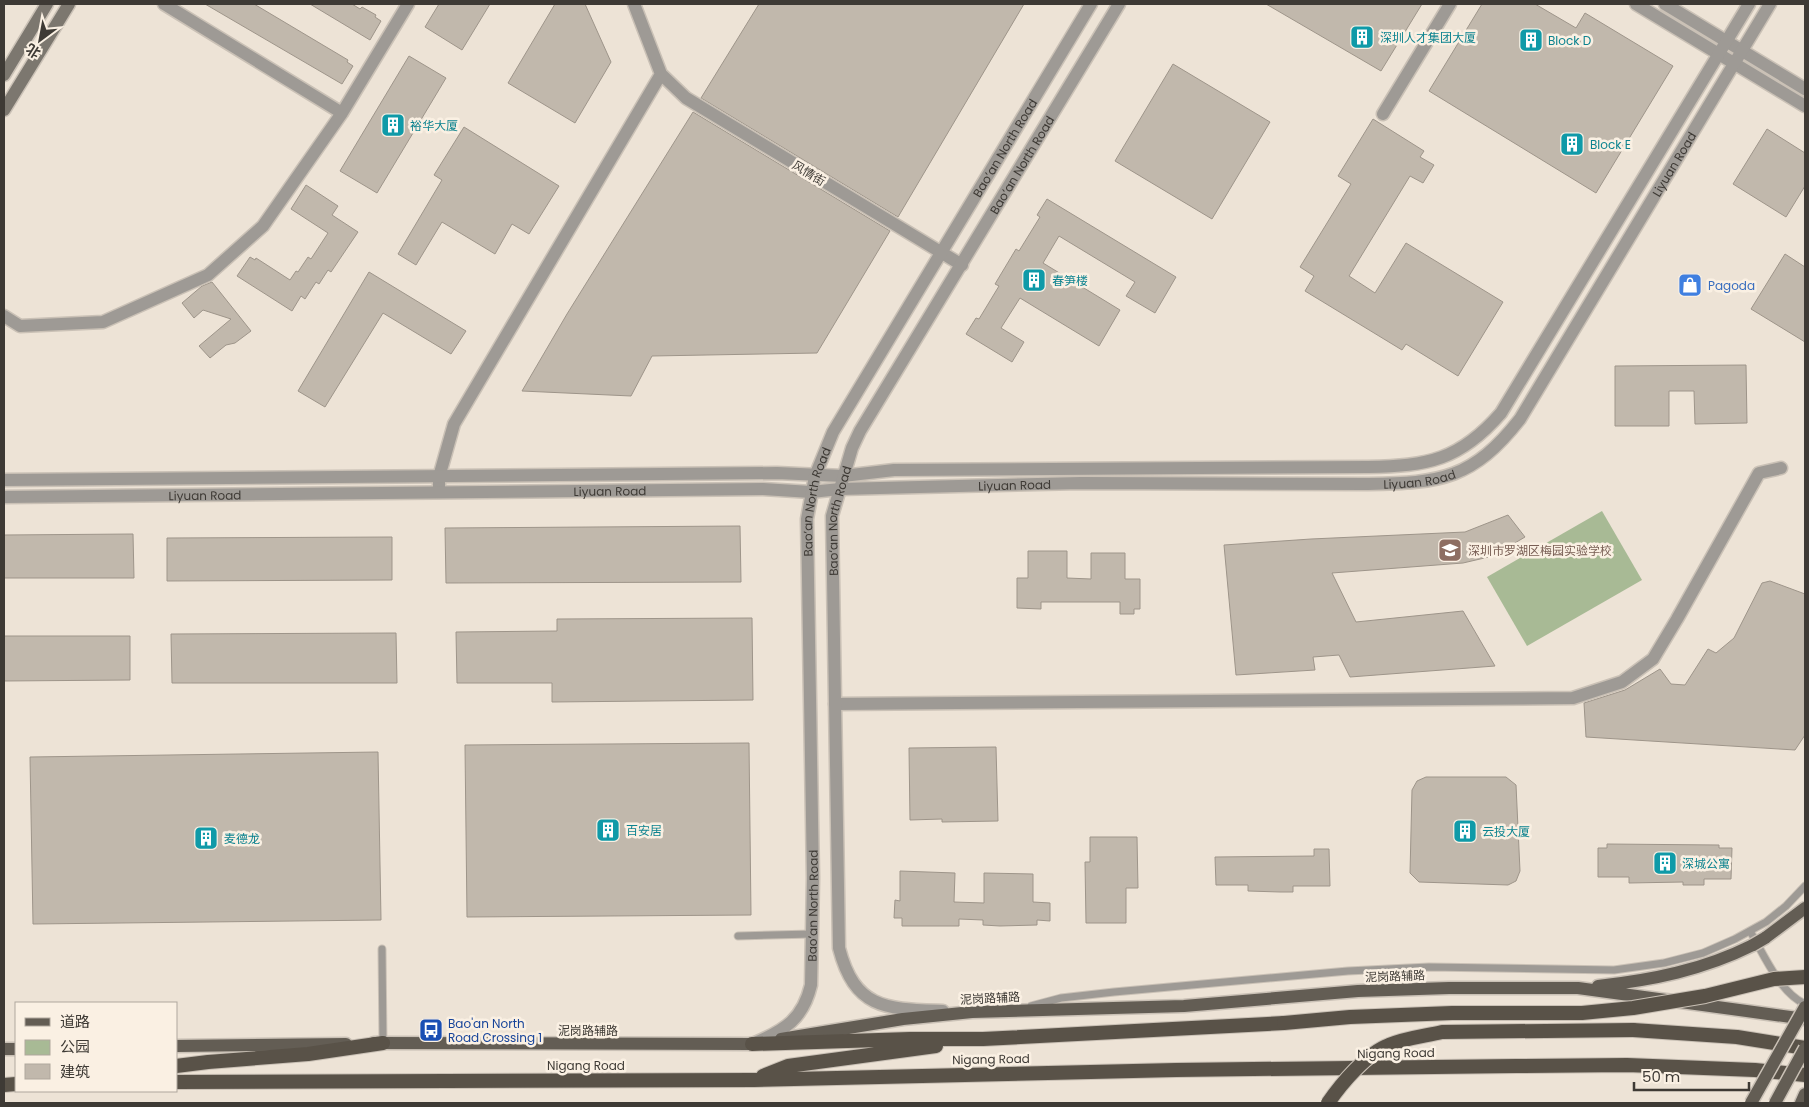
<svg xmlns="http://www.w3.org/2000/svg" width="1809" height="1107" font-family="Poppins,'Noto Sans SC',sans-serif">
<rect width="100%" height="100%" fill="#ede3d6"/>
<!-- green -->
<path fill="#a8ba95" d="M1602 511 1642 580 1527 646 1487 577Z"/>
<!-- building -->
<path fill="#c1b8ac" stroke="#9e958a" d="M205 4H254L348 60 347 62 353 66 342 84Z
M310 4H352L360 9 362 7 376 15 375 17 381 21 370 40Z
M439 4H490L462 50 425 27Z
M555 4H585L611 62 575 123 508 83Z
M759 4H1024L898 217 701 98Z
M1266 4H1422L1381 71Z
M1482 4H1535L1576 28 1585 13 1673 66 1596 193 1429 91Z
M409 56 446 78 377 193 340 171Z
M1173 64 1270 122 1212 219 1115 161Z
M693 112 890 231 817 353 652 356 631 396 522 391 567 314Z
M1373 119 1424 151 1420 157 1434 165 1423 183 1410 176 1349 276 1375 293 1406 243 1503 302 1458 376 1406 344 1402 350 1305 291 1314 276 1300 267 1351 184 1338 176Z
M464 127 559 186 529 234 512 224 495 254 442 222 416 265 398 254 442 180 434 175Z
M1767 129 1805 153V186L1786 217 1733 184Z
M306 185 338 206 332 215 358 232 331 272 328 270 319 284 316 282 305 299 301 296 292 311 237 276 250 257 255 260 256 258 290 280 296 271 298 272 308 257 311 259 328 233 291 209Z
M1047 199 1176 277 1155 313 1126 296 1135 282 1059 236 1043 263 1120 310 1099 346 1020 298 1001 328 1024 342 1012 362 966 334 976 318 979 319 999 286 995 284 1016 249 1019 251 1040 217 1037 215Z
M1785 254 1805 267V342L1751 309Z
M369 272 466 331 451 354 383 313 325 407 298 391Z
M212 282 251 331 235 343 226 345 210 358 199 346 231 319 203 310 194 318 182 303 202 286Z
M1746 365 1747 423 1695 424 1694 391H1669V426H1615V366Z
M1508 515 1525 537 1493 556 1463 563 1332 573 1356 622 1463 611 1495 666 1350 677 1339 655 1313 657 1315 670 1236 675 1224 545 1311 539 1465 532Z
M740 526 741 582 446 583 445 528Z
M133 534 134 578H4V535Z
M392 537V580L167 581V538Z
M1028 551H1067V578L1091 579V553H1125V579H1140V609H1134V614H1120V602H1041V609L1017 608V578H1028Z
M1770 581 1805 594V735L1795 750 1586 737 1584 703 1625 690 1660 669 1671 684 1685 685 1708 649 1716 653 1734 638 1762 583Z
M752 618 753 700 552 702V683H457L456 632 557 631V619Z
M396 633 397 683H172L171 634Z
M4 636H130V680L4 681Z
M749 743 751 915 467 917 465 745Z
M996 747 998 821 942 822V819L910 820 909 748Z
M378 752 381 920 33 924 30 757Z
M1426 777H1506L1516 785 1520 871 1516 881 1508 885 1419 882 1410 873 1412 790 1417 781Z
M1090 837H1137L1138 888H1126V923H1086L1085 862H1090Z
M1607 844 1719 845V848H1732L1731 879H1704V885H1683V882L1629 883V877H1598V848H1607Z
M1314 849H1329L1330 886H1293V892H1280L1248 891V885H1216L1215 857 1314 856Z
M900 871 955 873 954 902 984 903V873L1033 874V902L1050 903V921L1037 920V925L1000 926 983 925V920L959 919V926H902V918H894L895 900 900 901Z"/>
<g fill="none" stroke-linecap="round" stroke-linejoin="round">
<!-- service casing -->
<g stroke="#cac1b6" stroke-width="9">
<path id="service" d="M1750 931C1764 955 1780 993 1805 1004
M738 936 812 934
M382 949 383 1043
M1031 1006 1061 998 1114 992 1348 971 1429 967 1614 970 1664 963 1703 953 1735 939 1766 922 1786 906 1805 886"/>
</g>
<!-- minor casing -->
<g stroke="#cac1b6" stroke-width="15">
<path id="minor" d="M164 4 342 113
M1636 4 1805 106
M1665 4 1805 89
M661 74 686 98 962 265
M1383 114 1450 4
M4 316 20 326 103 322 208 275 263 226 342 113 408 4
M439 492V477L454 424 661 74 634 4
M835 704 1573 698 1622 682 1653 659 1677 619 1759 473 1781 468"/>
</g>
<!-- tertiary casing -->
<g stroke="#cac1b6" stroke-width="15">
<g id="tertiary">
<path d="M4 480 777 473 843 476 894 470 1368 467C1428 466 1460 460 1501 413L1749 4"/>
<path id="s1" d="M4 497 763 489 811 492 840 489 1081 483 1368 484C1441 483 1473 479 1520 419L1770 4"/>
<path id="s2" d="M943 1011C887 1009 855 1010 839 948L832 516 852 448 860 431 1119 4"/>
<path id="s3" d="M755 1043C785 1030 803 1019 811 985L813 878 807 519 815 476 833 432 1091 4"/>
</g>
</g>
<!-- secondary casing -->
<g stroke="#cac1b6" stroke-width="15">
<path id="secondary" d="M4 75 47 4
M4 110 69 4"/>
</g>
<!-- primary casing -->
<g stroke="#cac1b6" stroke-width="15">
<path id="primary" d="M1765 938 1805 908
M1598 986C1652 980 1703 970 1753 945
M781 1039 903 1019 972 1012 1184 1006 1358 991 1449 988H1578L1805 1019
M374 1043 752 1044 761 1043
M176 1046 346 1044
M4 1049H16
M1801 1103 1805 1094"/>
</g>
<!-- trunk casing -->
<g stroke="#cac1b6" stroke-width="16">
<path id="trunk" d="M1633 1030 1737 1037 1805 1048
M752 1044 910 1039H983L1284 1023
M176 1066 208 1062 308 1054 383 1043
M763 1076 788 1066 936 1046
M176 1082 754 1080 1176 1070 1516 1066 1627 1065 1755 1070 1805 1075
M4 1085 16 1084"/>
</g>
<!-- service -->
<use href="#service" stroke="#9e9a95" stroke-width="7"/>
<!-- minor -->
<use href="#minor" stroke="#9e9a95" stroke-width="12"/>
<!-- tertiary -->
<use href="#tertiary" stroke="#9e9a95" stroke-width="12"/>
<!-- secondary -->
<use href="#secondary" stroke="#7c776f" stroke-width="12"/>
<!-- primary -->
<use href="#primary" stroke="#635d54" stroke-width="12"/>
<!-- trunk -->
<use href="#trunk" stroke="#595248" stroke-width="14"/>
<!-- primary-bridge casing -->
<g stroke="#cac1b6" stroke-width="15" stroke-linecap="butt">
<path id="primary-bridge" d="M1753 945 1765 938
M1751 1103 1805 1007
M1775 1103 1805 1048"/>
</g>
<!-- trunk-bridge casing -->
<g stroke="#cac1b6" stroke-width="16" stroke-linecap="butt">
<path id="trunk-bridge" d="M1284 1023 1350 1017 1452 1013H1582L1633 1008 1705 996 1774 979 1805 977
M1328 1103C1341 1084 1367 1053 1389 1045 1405 1038 1425 1036 1442 1032L1633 1030"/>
</g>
<!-- primary-bridge -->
<use href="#primary-bridge" stroke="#635d54" stroke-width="12"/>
<!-- trunk-bridge -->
<use href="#trunk-bridge" stroke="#595248" stroke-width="14"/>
</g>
<!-- icons -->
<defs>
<g id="building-square" transform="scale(1.25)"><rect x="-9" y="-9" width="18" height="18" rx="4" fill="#0f9aa8" stroke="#faf0e3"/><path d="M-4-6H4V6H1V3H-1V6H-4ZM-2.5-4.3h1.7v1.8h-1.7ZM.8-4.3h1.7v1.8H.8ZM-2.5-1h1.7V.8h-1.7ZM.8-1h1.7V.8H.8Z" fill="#fff"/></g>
<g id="shop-square" transform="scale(1.25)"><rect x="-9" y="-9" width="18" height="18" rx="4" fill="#3f7fe0" stroke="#faf0e3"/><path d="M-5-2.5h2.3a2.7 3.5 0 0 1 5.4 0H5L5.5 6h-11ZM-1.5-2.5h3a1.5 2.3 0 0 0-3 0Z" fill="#fff"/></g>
<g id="school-square" transform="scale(1.25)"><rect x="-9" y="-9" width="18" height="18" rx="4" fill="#8d6e63" stroke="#faf0e3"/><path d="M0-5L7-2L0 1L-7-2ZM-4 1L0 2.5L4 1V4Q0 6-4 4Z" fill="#fff"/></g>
<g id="bus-square" transform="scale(1.25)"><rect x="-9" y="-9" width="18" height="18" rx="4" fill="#1a4fb4" stroke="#faf0e3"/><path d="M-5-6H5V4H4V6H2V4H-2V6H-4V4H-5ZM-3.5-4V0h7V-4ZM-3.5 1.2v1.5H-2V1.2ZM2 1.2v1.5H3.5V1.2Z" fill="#fff"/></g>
</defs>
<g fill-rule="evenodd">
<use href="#building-square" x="1362" y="37"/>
<use href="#building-square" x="1531" y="40"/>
<use href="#building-square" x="393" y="125"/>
<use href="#building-square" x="1572" y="144"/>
<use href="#building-square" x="1034" y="280"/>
<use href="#shop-square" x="1690" y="285"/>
<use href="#school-square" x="1450" y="550"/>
<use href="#building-square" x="608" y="830"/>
<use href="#building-square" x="1465" y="831"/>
<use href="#building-square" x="206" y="838"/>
<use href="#building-square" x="1665" y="863"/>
<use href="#bus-square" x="431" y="1030"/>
</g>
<g text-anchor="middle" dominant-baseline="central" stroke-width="5" stroke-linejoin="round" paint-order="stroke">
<!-- culture labels -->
<g font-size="12" fill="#0d838f" stroke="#faf0e3" text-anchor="start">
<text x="1380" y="37">深圳人才集团大厦</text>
<text x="1548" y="40">Block D</text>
<text x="410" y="125">裕华大厦</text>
<text x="1590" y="144">Block E</text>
<text x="1052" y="280">春笋楼</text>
<text x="626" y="830">百安居</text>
<text x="1482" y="831">云投大厦</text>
<text x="224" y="838">麦德龙</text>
<text x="1682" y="863">深城公寓</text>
</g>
<!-- street labels -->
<g font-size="12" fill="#3e3a35" stroke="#faf0e3">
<text stroke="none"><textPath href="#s3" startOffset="974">Bao’an North Road</textPath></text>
<text stroke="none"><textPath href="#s1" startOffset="1836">Liyuan Road</textPath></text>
<text stroke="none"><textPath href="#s2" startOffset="969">Bao‘an North Road</textPath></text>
<text transform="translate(809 173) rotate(31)">风情街</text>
<text stroke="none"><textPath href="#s1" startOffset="1416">Liyuan Road</textPath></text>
<text stroke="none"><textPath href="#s1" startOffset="1011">Liyuan Road</textPath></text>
<text stroke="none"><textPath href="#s1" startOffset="606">Liyuan Road</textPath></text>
<text stroke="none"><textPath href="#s1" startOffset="201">Liyuan Road</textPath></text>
<text stroke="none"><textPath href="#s3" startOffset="569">Bao’an North Road</textPath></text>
<text stroke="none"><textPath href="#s2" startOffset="564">Bao‘an North Road</textPath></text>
<text stroke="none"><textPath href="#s3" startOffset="164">Bao’an North Road</textPath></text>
<text transform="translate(1395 976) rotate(-2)">泥岗路辅路</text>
<text transform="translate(990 998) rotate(-3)">泥岗路辅路</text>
<text x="588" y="1030">泥岗路辅路</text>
<text transform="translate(1396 1053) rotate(-1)">Nigang Road</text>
<text transform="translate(991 1059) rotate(-1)">Nigang Road</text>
<text x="586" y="1065">Nigang Road</text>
</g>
<!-- shop labels -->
<g font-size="12" fill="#366cbe" stroke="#faf0e3" text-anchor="start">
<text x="1708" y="285">Pagoda</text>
</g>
<!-- education labels -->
<g font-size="12" fill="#785e54" stroke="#faf0e3" text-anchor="start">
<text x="1468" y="550">深圳市罗湖区梅园实验学校</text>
</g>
<!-- transit labels -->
<g font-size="12" fill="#164399" stroke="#faf0e3" text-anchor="start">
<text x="448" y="1023">Bao'an North<tspan x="448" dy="14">Road Crossing 1</tspan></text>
</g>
</g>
<!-- border -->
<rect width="1809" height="1107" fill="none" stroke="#3e3a35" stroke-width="10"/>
<!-- legend -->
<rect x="15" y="1002" width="162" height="90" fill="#faf0e3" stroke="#afa79d"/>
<rect x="25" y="1018" width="25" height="8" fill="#635d54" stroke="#afa79d"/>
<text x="60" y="1027" font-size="15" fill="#3e3a35">道路</text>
<rect x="25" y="1040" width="25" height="15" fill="#a8ba95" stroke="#afa79d"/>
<text x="60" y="1052" font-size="15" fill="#3e3a35">公园</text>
<rect x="25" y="1064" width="25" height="15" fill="#c1b8ac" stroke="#afa79d"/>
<text x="60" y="1077" font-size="15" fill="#3e3a35">建筑</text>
<!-- north arrow -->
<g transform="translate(40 40) rotate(212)" stroke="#faf0e3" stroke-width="4" paint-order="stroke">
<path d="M0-4L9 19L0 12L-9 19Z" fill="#3e3a35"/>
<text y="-8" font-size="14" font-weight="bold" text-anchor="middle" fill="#3e3a35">北</text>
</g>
<!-- scale -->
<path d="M1634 1082v8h115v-8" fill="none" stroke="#3e3a35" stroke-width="2.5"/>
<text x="1642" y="1082" font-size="15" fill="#3e3a35" stroke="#faf0e3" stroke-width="4" paint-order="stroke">50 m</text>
</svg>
